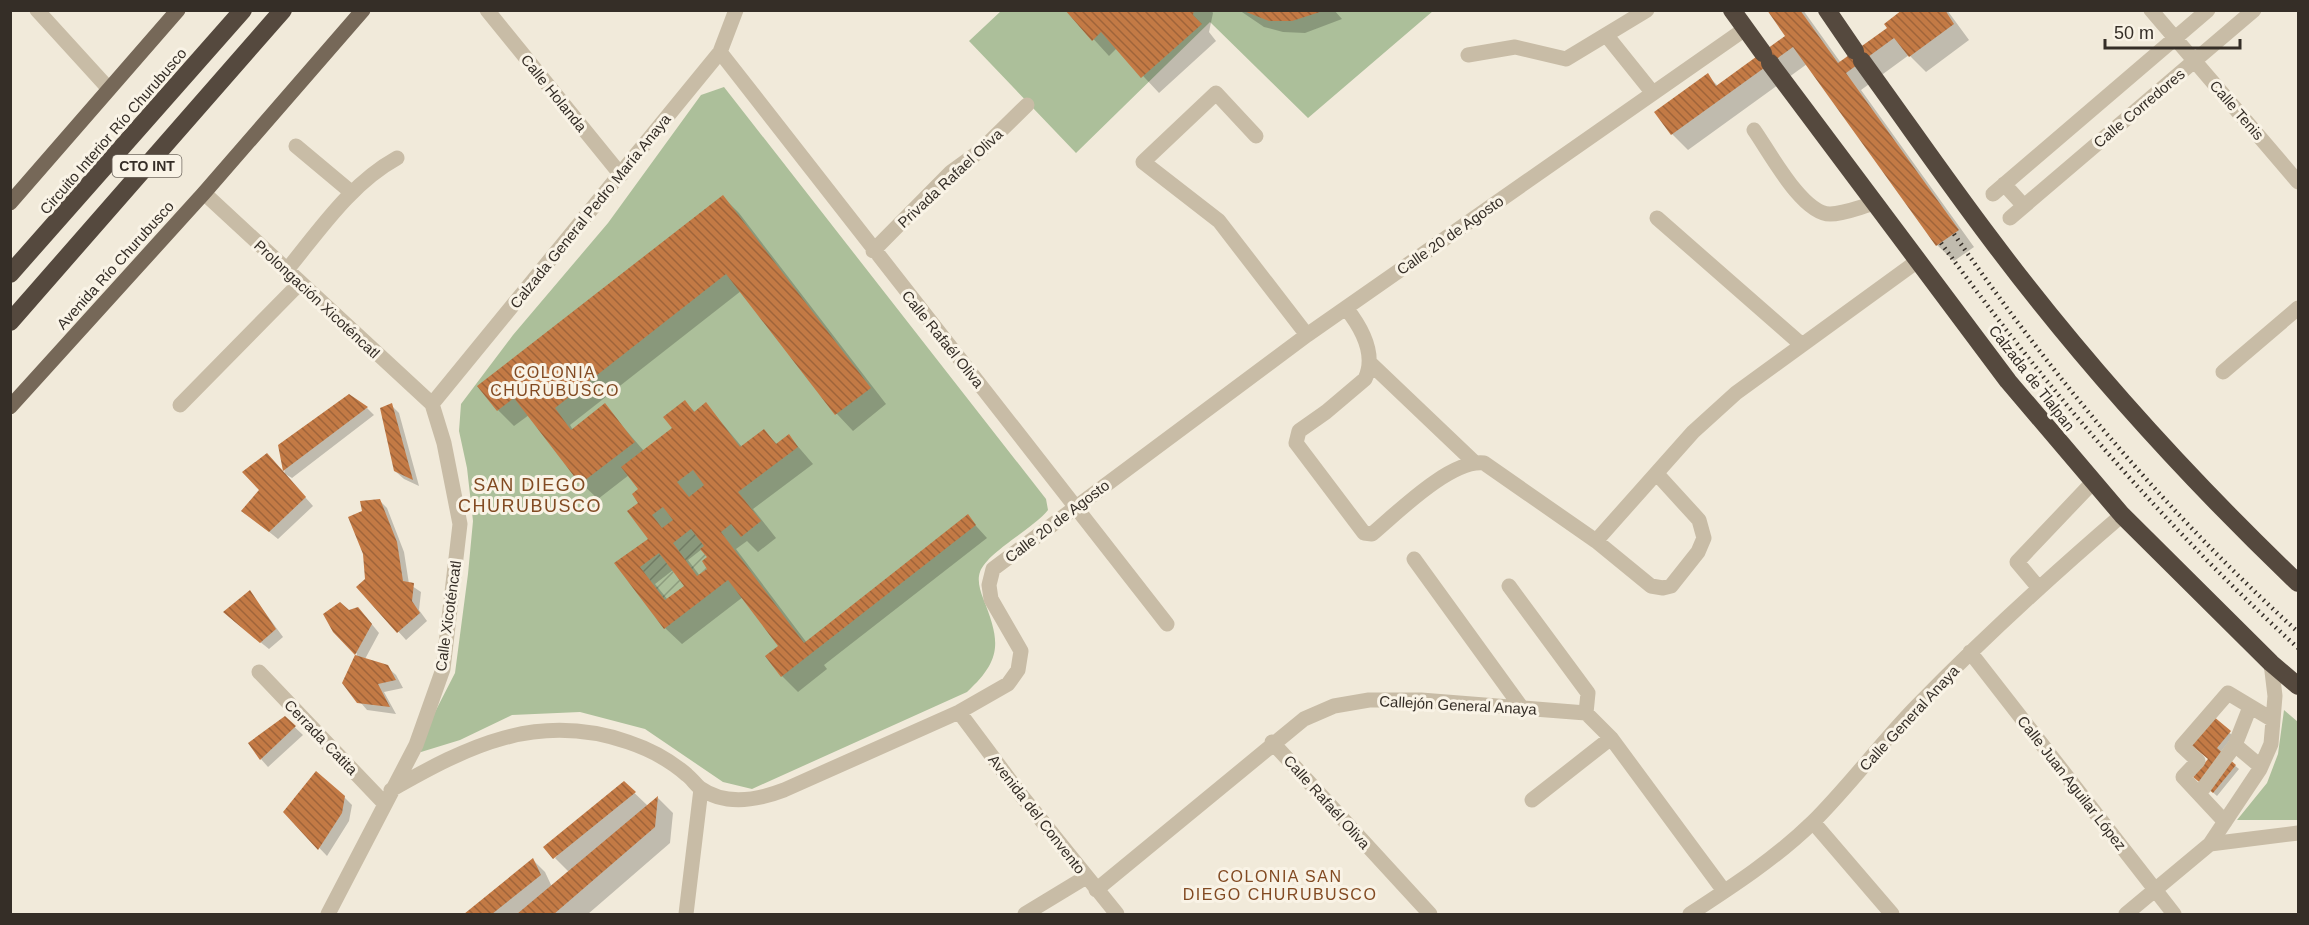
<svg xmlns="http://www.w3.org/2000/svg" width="2309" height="925" font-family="Helvetica,sans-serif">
<defs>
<pattern id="garden-furrows" width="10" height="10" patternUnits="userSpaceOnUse" patternTransform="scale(1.5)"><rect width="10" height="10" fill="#acbf9a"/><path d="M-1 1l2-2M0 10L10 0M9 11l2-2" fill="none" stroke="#8d9c7e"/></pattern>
<pattern id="building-back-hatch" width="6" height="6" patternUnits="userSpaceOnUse" patternTransform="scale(1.5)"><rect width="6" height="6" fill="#c37a45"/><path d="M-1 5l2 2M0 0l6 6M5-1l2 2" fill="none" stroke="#9f643a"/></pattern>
</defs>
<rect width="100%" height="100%" fill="#f1eada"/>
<!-- green -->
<path fill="#acbf9a" d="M1001 11H1433L1308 118 1210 22 1076 153 969 41Z
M724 87 1046 499 1048 510C1033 529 987 552 980 572 977 580 980 590 983 598 1000 641 1003 659 967 692L752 789 723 782 645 729 580 712 512 715 460 740 421 752 416 749 455 673 468 574 473 521 467 468 459 431 461 404 513 335 608 223 701 95Z
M2284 710 2298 722V820H2237L2267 783 2278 754Z"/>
<!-- garden -->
<path fill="url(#garden-furrows)" d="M691 529 704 546 701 549 707 557 702 561 707 569 697 576 673 543Z
M659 553 684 586 665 600 640 567Z"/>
<!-- shadow -->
<path fill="#0003" fill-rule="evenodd" d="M1067 10H1211L1213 13 1209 32 1216 41 1159 93 1117 48 1109 56Z
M1239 10H1334L1342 19 1305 33 1283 32 1264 27Z
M1769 10H1803L1841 63 1889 28 1904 10H1947L1969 40 1926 72 1909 55 1861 90 1974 247 1954 261 1937 245 1807 64 1688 150 1672 134 1707 75 1718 86 1787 37Z
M723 197 739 213 886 404 853 431 837 414 741 291 570 425 573 430 604 405 644 451 674 429 685 402 695 412 706 404 742 447 764 431 777 444 789 436 813 464 753 509 776 538 758 552 747 541 736 549 807 643 967 516 987 538 824 665 827 669 798 692 782 676 781 647 743 597 682 644 665 628 616 564 650 539 640 503V489L629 475 598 499 581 483 529 415 514 426 498 410ZM702 549 709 557V569L700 576 688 560ZM673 570 686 586 668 600 655 584Z
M391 405 399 413 419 486 404 479 395 471Z
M367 408 374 415 292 478 285 474 279 446Z
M275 463 313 506 278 539 243 511 261 490Z
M379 500 387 508 404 552 409 584 421 592 419 610 427 621 406 640 358 587 367 580 364 512Z
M250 592 283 637 269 649 233 620Z
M349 611 366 617 379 633 365 659 387 667 396 675 403 688 384 692 396 714 367 710 344 683 357 654 334 631Z
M285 718 303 735 268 767 261 759Z
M2213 718 2233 736 2220 753 2239 769 2217 796 2199 780 2209 759Z
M624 783 648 806 658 798 673 813 670 843 588 914H466L533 860 545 872 552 887 569 872 555 858Z
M344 797 352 805 349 821 327 856 285 812Z"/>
<!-- building -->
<path fill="url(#building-back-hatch)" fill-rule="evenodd" d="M1065 10H1194L1193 15 1202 24 1141 78 1101 32 1092 41Z
M1241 10H1323V11L1292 21H1269Z
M1767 10H1800L1838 63 1887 28 1884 24 1902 10H1945L1954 24 1909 57 1894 38 1846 73 1959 230 1936 246 1793 47 1671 135 1654 112 1708 73 1716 86 1785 36Z
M723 195 871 388 835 415 726 274 555 408 571 430 605 403 635 442 580 484 514 398 497 411 477 386Z
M349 394 368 407 283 471 278 445Z
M685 400 694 412 706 402 740 447 764 429 776 444 789 434 798 447 738 492 761 521 741 537 731 524 721 532 804 643 968 514 976 525 781 677 765 656 778 646 728 580 664 629 614 563 648 539 627 511 638 503 632 494 638 489 621 467 672 428 663 417ZM693 470 704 485 689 497 677 482ZM663 507 673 520 662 528 652 515ZM691 529 704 546 700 549 707 557 702 561 707 569 697 576 673 543ZM659 553 684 586 665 600 640 567Z
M392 403 413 480 394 471 380 408Z
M267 453 306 497 269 532 241 511 259 490 242 472Z
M380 499 397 542 403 581 414 583 412 601 420 613 397 633 356 587 365 579 363 554 348 517 362 511 360 501Z
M250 590 276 629 260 643 223 612Z
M340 602 349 610 358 607 372 624 355 655 333 632 323 614Z
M355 655 388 665 396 680 378 684 390 707 357 703 342 683Z
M285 716 296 726 260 760 248 743Z
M2213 716 2231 731 2217 748 2236 765 2213 793 2193 777 2208 759 2190 744Z
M316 771 345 796 342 813 318 850 283 812Z
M624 781 636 792 553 859 543 847Z
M658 796 655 827 554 914H517Z
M533 858 541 875 492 914H464Z"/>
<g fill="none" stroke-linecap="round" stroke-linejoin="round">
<!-- minor -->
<path stroke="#c8bca6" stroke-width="15" d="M37 10 109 89
M487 10 621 175
M2151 10 2298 182
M1607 36 1652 92
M720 52 1167 624
M1468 55 1515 47 1566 59 1647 10
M1754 130C1769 151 1802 214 1830 214 1845 214 1862 206 1876 203
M1256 136 1216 93 1143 162 1219 221 1307 335
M296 146 351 192
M2004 184 2024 206
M204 193 432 404 444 443 460 524 443 669 416 745 328 914
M1993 194 2208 10
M1657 218 1802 345
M2010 218 2254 10
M873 251 951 172 980 151 1027 105
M286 271C319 231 350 184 397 158
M1346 308C1361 327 1377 354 1365 379L1326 412 1299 431 1296 443 1364 533 1372 534C1397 513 1451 459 1484 463L1596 541 1651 586 1663 588 1671 586 1698 552 1704 538 1699 520 1657 474
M1369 362 1474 462
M2223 372 2298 308
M432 404 720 52 736 10
M180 405 299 284
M1596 541 1693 432 1736 393 1919 260
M1414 559 1522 708
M1509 586 1588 693 1586 713
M2038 587 2017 562 2093 482
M1970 652 2174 914
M259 672 384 803
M959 712 1021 795 1117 914
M1272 742 1430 914
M2235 745 2260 766
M391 790C468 746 537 711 628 742 649 749 671 761 687 775 692 779 696 785 700 788 725 806 758 800 784 790L959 712 1008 684 1018 670 1021 651 991 599 989 585 993 569 1307 335 1745 29
M2199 794 2235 745 2250 707
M1532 800 1611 738
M1813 822 1892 914
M2225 822 2183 777 2198 761 2182 746 2228 693 2273 720
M2210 844 2298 833
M1096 890 1304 719 1334 706 1369 700H1421L1586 713 1611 738 1724 891
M686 914 701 789
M1025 914 1086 877
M1690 914C1733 886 1776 858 1813 822 1850 785 1880 744 1916 707 1982 639 2051 576 2122 515
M2126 914 2210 844 2260 769 2271 744 2275 696 2271 663"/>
<!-- major -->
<path stroke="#766858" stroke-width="15" d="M10 203 178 10
M10 407 204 193 363 10"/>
<!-- highway -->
<path stroke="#55493e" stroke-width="18" d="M1732 10 1763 53
M1827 10 1855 51
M1862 61C1905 120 1946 180 1990 238 2082 361 2187 477 2298 583
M1770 63 2008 381 2122 515 2271 663 2298 686
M10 274 243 10
M10 322 283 10"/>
<!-- rail -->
<path stroke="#352e27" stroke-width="4.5" stroke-dasharray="1.5 4.5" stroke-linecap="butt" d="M1954 234C2055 380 2166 512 2298 632
M1941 243C2047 389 2165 527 2298 648"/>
</g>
<g text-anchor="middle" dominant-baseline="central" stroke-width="6" stroke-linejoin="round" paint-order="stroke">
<!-- shield labels -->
<rect fill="#f9f3e6" stroke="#706960" stroke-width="1.5" x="112.5" y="155" width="69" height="22" rx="4.5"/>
<g font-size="14" font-weight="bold" fill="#352e27">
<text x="147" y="166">CTO INT</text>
</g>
<!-- street labels -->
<g font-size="15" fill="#352e27" stroke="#f9f3e6">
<text transform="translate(554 93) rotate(51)">Calle Holanda</text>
<text transform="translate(2139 108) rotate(-40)">Calle Corredores</text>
<text transform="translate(2237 110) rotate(49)">Calle Tenis</text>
<text transform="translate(113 131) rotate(-49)">Circuito Interior Río Churubusco</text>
<text transform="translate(950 178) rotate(-43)">Privada Rafael Oliva</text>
<text transform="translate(590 211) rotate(-51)">Calzada General Pedro María Anaya</text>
<text transform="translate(1450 235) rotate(-35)">Calle 20 de Agosto</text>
<text transform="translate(115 265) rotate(-48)">Avenida Río Churubusco</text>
<text transform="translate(317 299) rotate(43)">Prolongación Xicoténcatl</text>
<text transform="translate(943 339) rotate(51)">Calle Rafaél Oliva</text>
<text transform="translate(2032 378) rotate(52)">Calzada de Tlalpan</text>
<text transform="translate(1057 521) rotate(-37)">Calle 20 de Agosto</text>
<text transform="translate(448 616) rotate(-82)">Calle Xicoténcatl</text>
<text transform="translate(1458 705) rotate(3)">Callejón General Anaya</text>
<text transform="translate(1909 718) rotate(-47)">Calle General Anaya</text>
<text transform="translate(321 737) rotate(46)">Cerrada Catita</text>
<text transform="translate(2072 783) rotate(52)">Calle Juan Aguilar López</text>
<text transform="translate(1327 802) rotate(48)">Calle Rafaél Oliva</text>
<text transform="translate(1037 814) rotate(52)">Avenida del Convento</text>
</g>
<!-- neighbourhood labels -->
<g font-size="16" letter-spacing="1.5" fill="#824a22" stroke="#f9f3e6">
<text x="555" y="372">COLONIA<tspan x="555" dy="18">CHURUBUSCO</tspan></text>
<text x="1280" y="876">COLONIA SAN<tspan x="1280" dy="18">DIEGO CHURUBUSCO</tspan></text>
</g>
<!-- quarter labels -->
<g font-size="18" letter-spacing="1.5" fill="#824a22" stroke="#f9f3e6">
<text x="530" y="485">SAN DIEGO<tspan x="530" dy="21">CHURUBUSCO</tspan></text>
</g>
</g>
<!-- border -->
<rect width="2309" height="925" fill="none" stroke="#352e27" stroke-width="24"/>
<!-- scale -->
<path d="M2105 39v9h135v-9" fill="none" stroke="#352e27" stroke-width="3"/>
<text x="2114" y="39" font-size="18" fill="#352e27" stroke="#f9f3e6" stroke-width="4.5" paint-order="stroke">50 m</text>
</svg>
